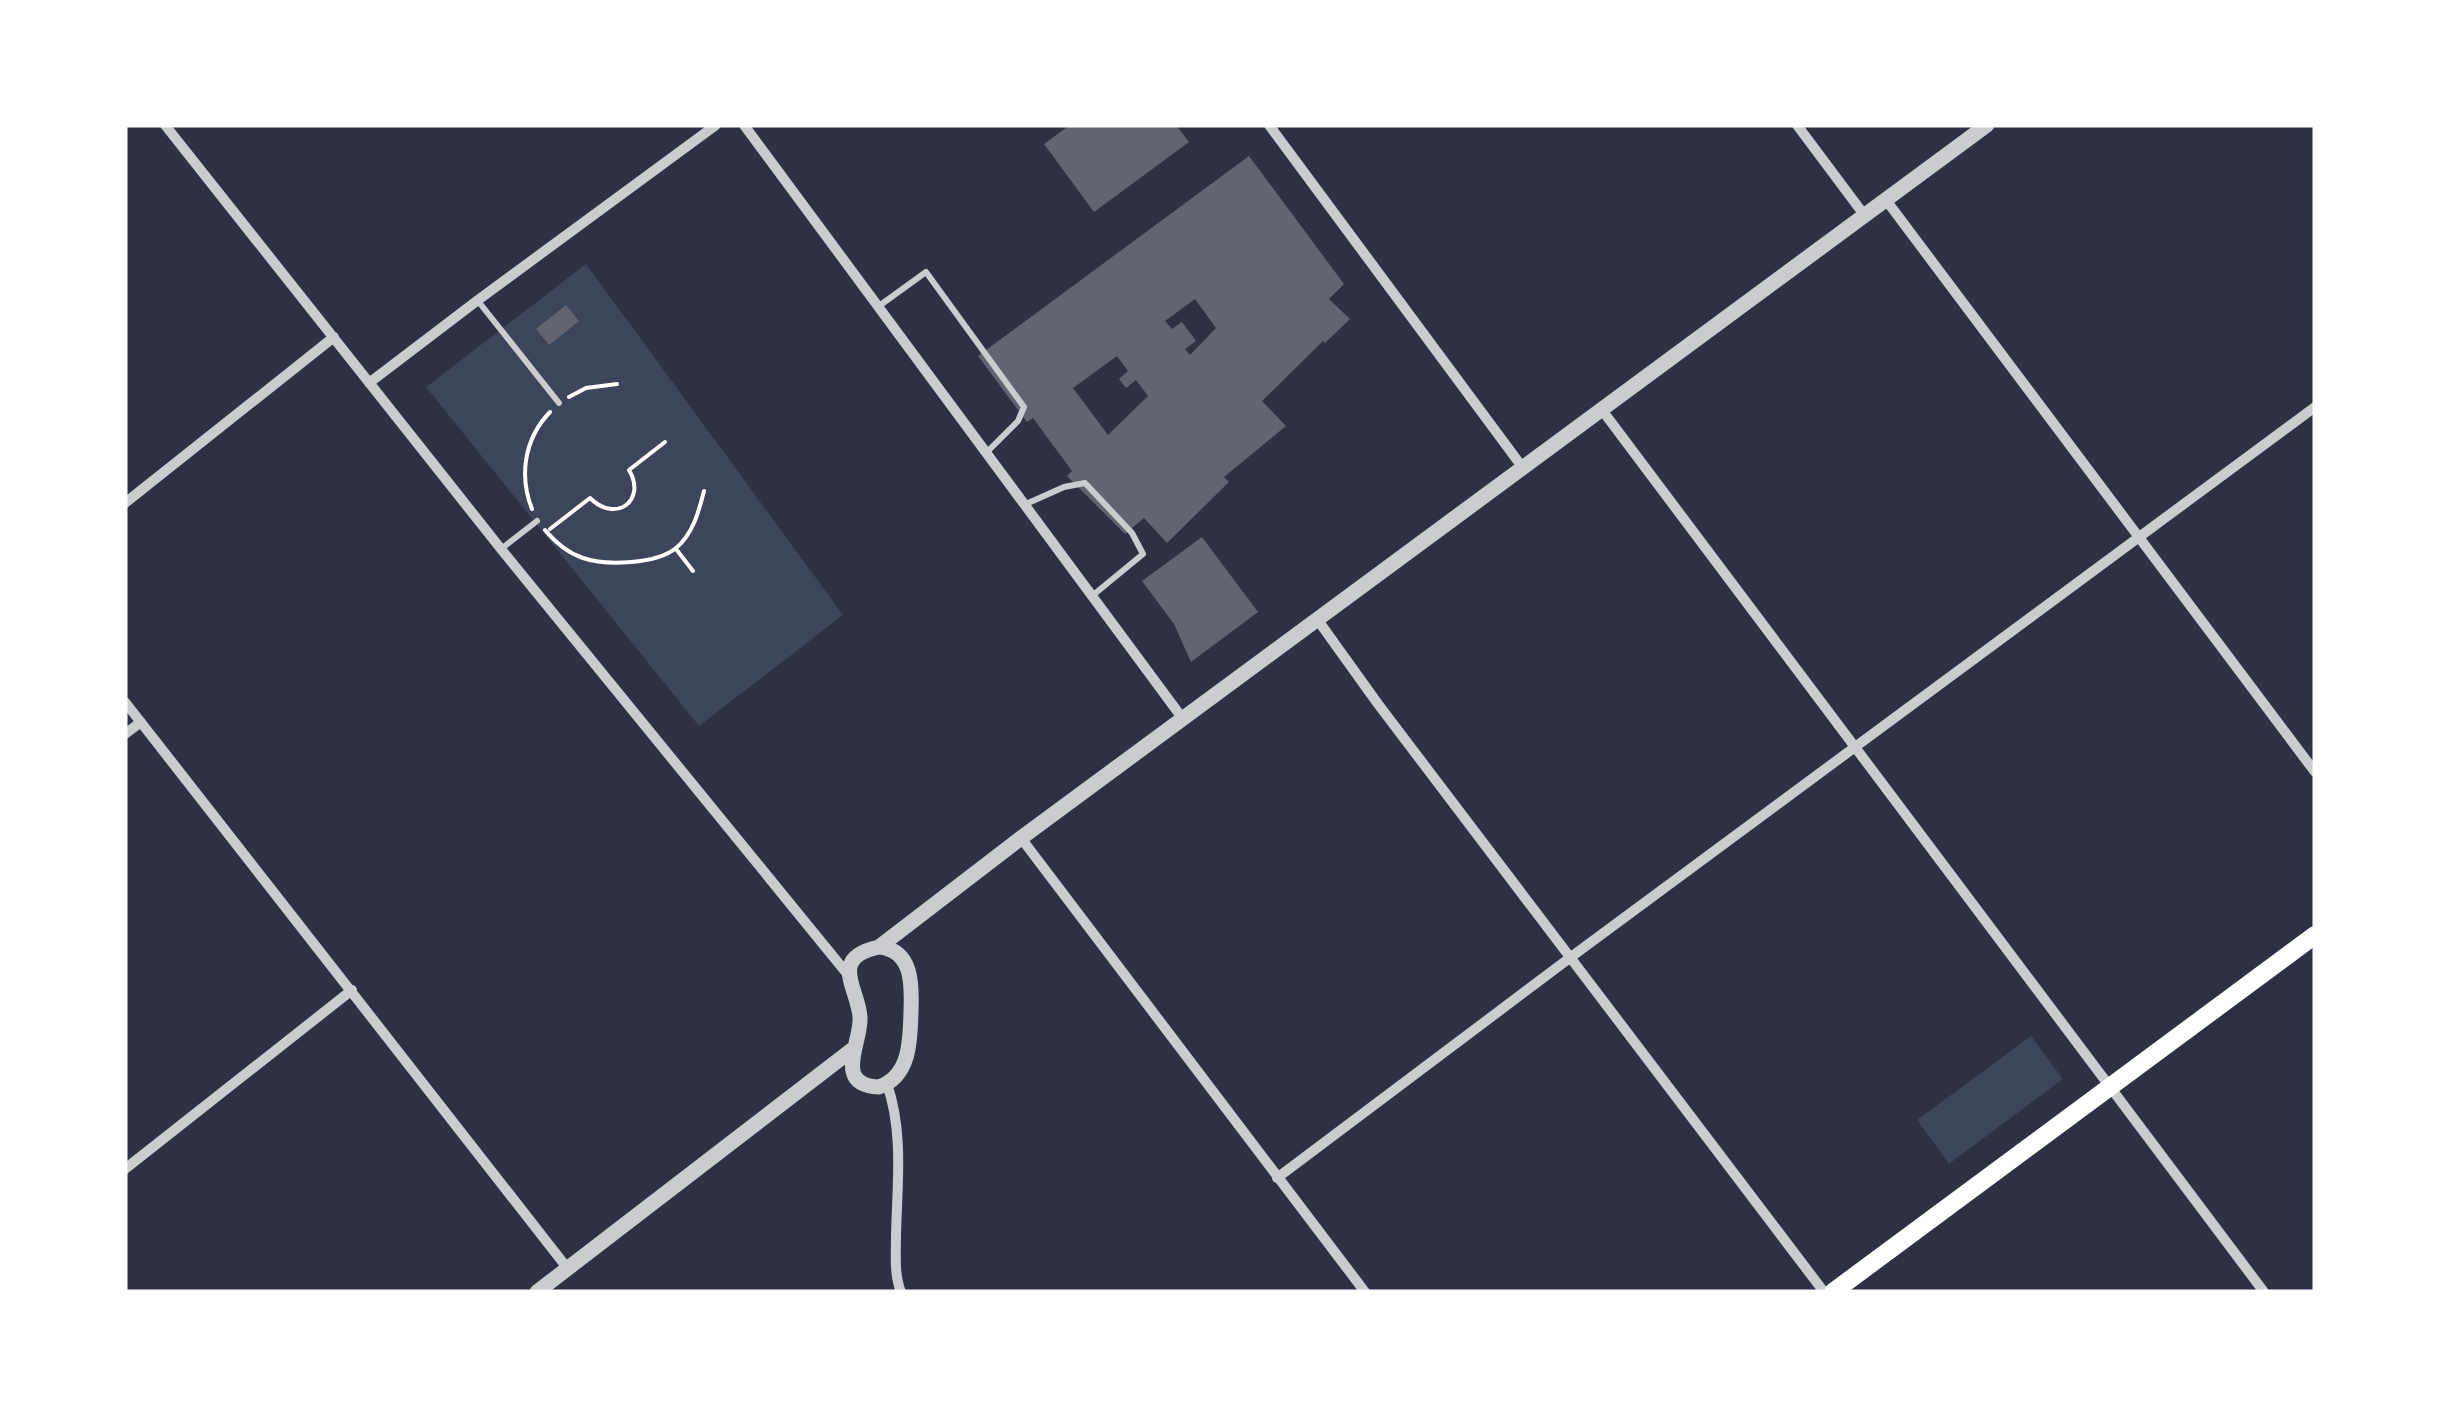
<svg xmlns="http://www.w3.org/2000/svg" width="2440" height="1417" font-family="'Nunito Sans',sans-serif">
<rect width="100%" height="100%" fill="#2d3142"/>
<!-- green -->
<path fill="#3c4559" d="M586 264 843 615 699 726 426 387Z
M2031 1036 2063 1079 1949 1164 1917 1120Z"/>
<!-- building -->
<path fill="#626471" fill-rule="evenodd" d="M1070 125H1176L1189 142 1094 212 1044 144Z
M1249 156 1344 284 1329 299 1350 319 1325 343 1323 341 1262 401 1286 426 1224 477 1229 482 1167 543 1144 518 1125 534 1067 476 1072 471 1033 418 1027 422 978 356ZM1195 299 1216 328 1190 355 1185 349 1196 341 1182 322 1172 329 1165 321ZM1117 356 1128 371 1119 379 1126 388 1136 380 1148 396 1108 435 1073 388Z
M566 305 579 321 549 345 536 329Z
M1202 537 1258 612 1191 662 1174 624 1142 581Z"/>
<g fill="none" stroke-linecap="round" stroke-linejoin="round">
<!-- path -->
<path stroke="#fff" stroke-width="4" d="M569 397 586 388 617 384
M532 509C519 476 524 439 550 412
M550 529 590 498C616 524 647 500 629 470L665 442
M545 530C555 542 568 553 583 558 606 566 657 564 676 548 693 534 699 511 704 491
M676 549 693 571"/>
<!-- service -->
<path stroke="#caccd0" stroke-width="6" d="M478 301 559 403
M879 306 926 272 1024 407 1018 421 986 453
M1026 504 1064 487 1085 483 1132 533 1143 554 1092 596
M501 549 537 521"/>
<!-- minor -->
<path stroke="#caccd0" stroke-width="10" d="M165 125 501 549 849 976
M744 125 1183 719
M1269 125 1523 468
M1797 125 1865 216
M1886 200 2315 772
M369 383 478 300 716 125
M1602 410 2264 1292
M125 503 334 337
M1317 619 1378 704 1824 1292
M125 702 568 1269
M125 734 141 722
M1021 838 1365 1292
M887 1084C904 1133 897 1185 896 1236 896 1254 894 1275 901 1292
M125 1169 352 990
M1277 1178 1571 957 2315 407"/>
<!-- tertiary -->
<path stroke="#caccd0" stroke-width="15" d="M879 947 1021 838 1987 125
M879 947C913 950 912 985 911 1011 910 1039 911 1076 879 1087 832 1085 862 1042 860 1017 858 988 828 958 879 947Z
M537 1292 853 1049"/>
<!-- secondary -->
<path stroke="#fff" stroke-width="18" d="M1833 1292 2315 935"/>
</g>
<!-- border -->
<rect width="2440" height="1417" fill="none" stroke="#ffffff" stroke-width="255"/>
</svg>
